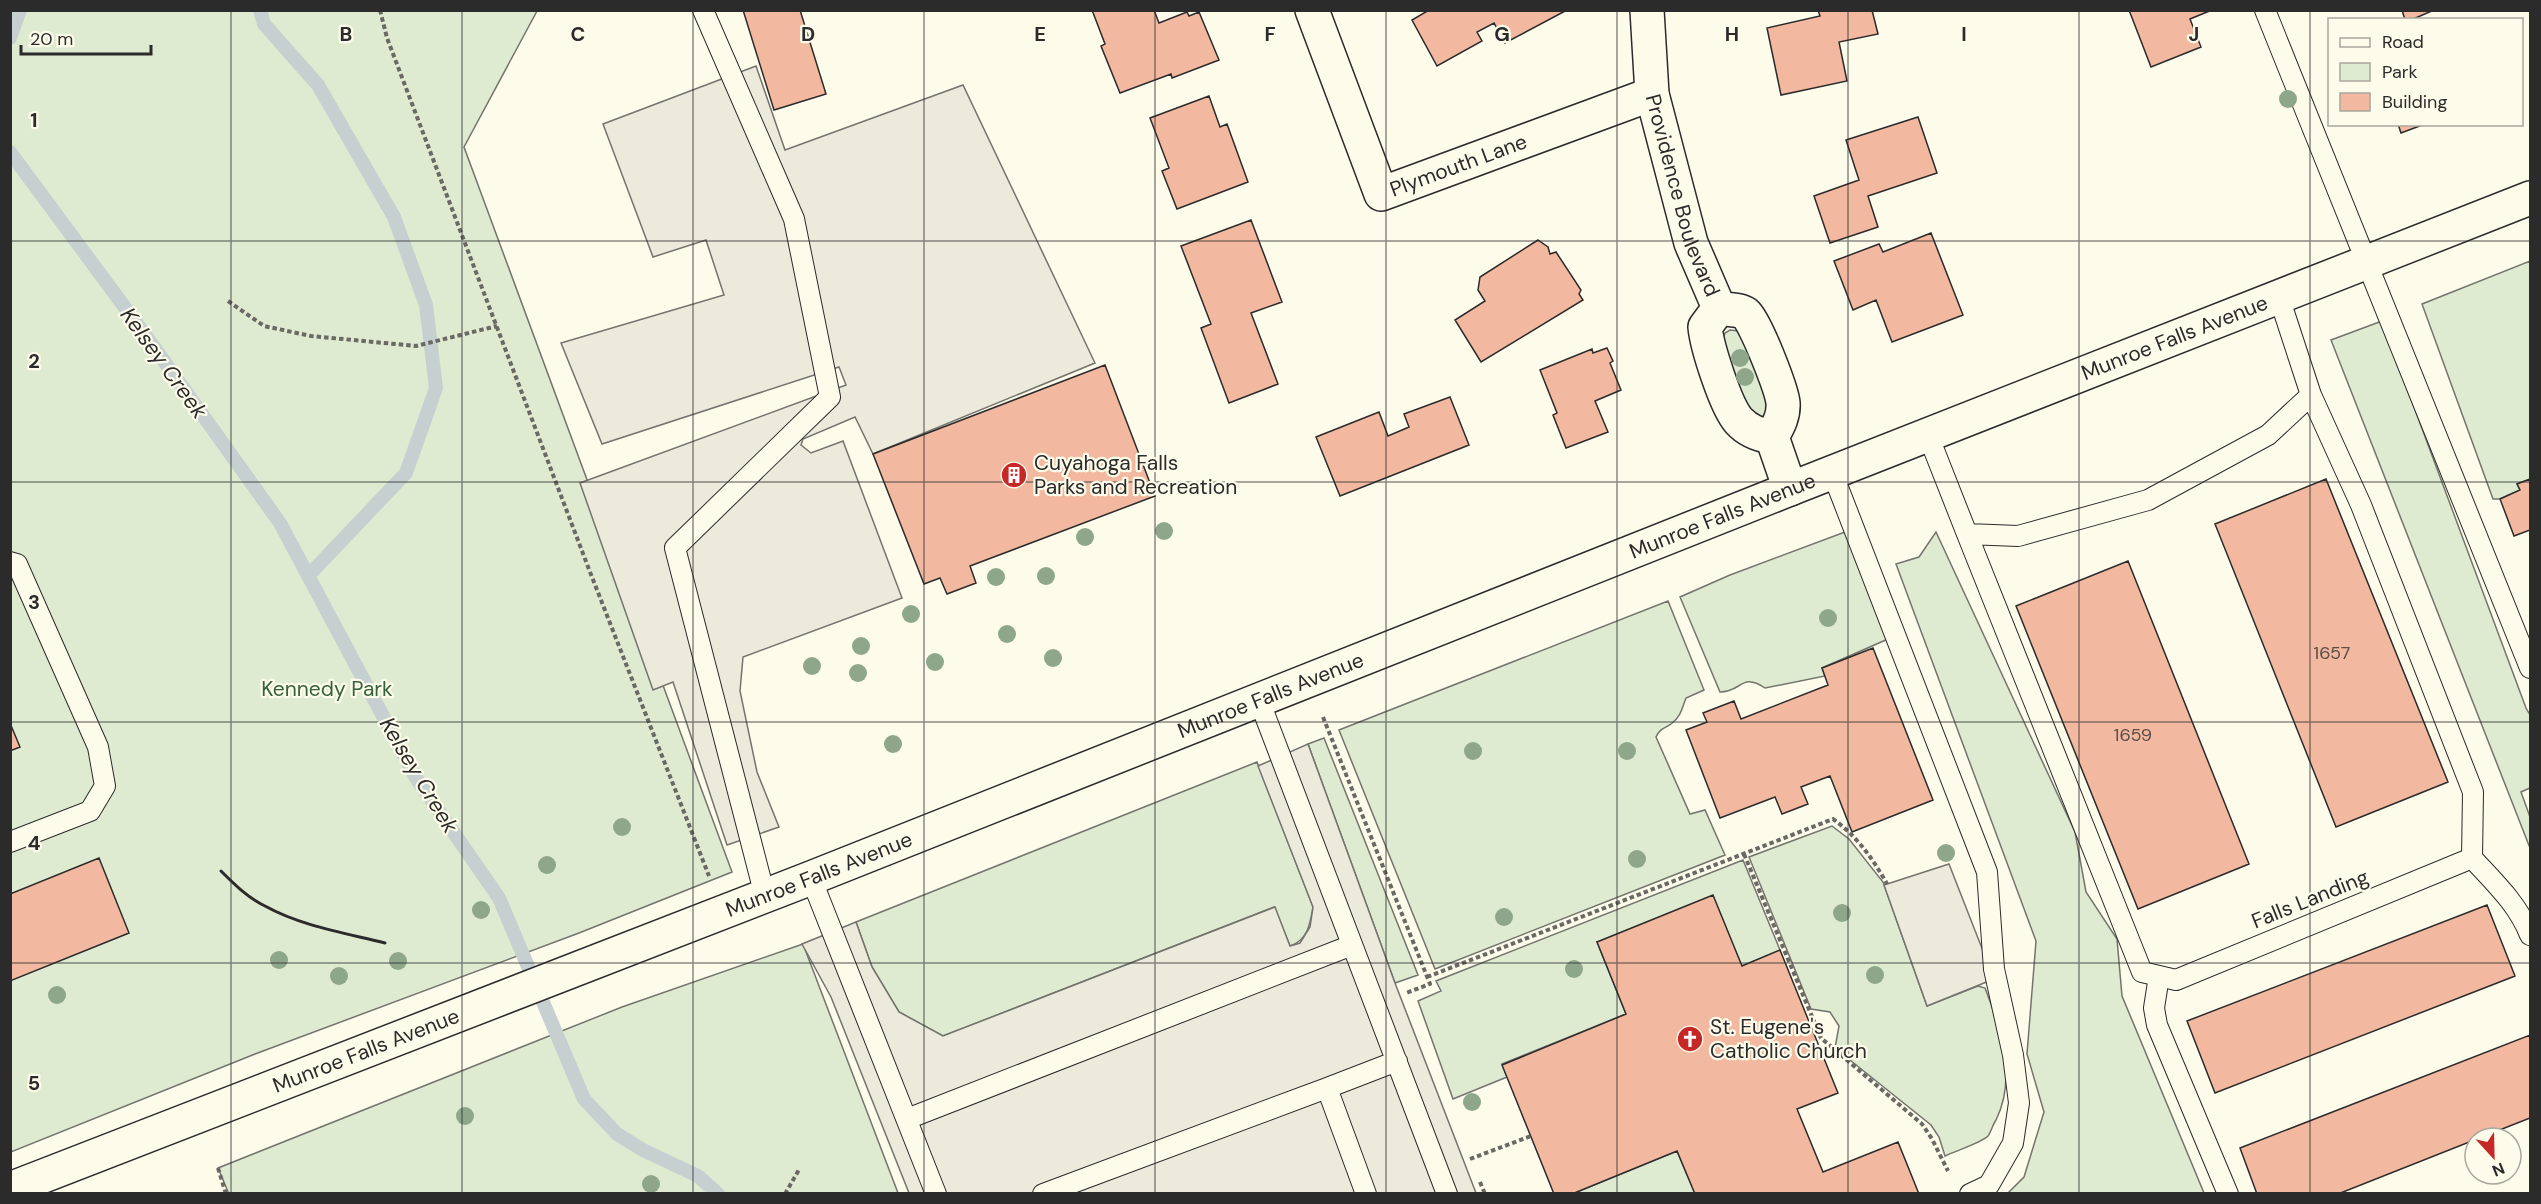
<svg xmlns="http://www.w3.org/2000/svg" width="2541" height="1204" font-family="'DM Sans',sans-serif">
<rect width="100%" height="100%" fill="#fdfbea"/>
<!-- green -->
<path fill="#deebd1" stroke="#74746e" stroke-width="1.5" d="M11 11H537L464 147 732 872 579 933 255 1054 11 1152Z
M2530 261V479L2517 484 2520 490 2500 499H2493L2422 304Z
M2382 321 2526 708 2530 715V788L2521 792 2530 817V848L2331 340Z
M1730 330 1739 331 1744 336 1771 409 1769 419 1752 420 1722 342 1725 333Z
M1845 532 1888 639 1822 668 1825 676 1765 688C1741 672 1742 692 1720 692L1680 597 1730 575Z
M1936 532 2075 832 2086 892 2117 939 2122 996 2204 1193H2008L2024 1177 2044 1112 2027 1054 2036 941 1896 564 1919 557Z
M1668 601 1704 690 1686 698C1682 708 1681 717 1671 724 1664 729 1660 728 1656 737L1690 814 1705 810 1725 855 1435 969 1339 730Z
M1324 738 1418 975 1395 983 1308 744Z
M1257 762 1313 907C1310 924 1308 940 1290 946L1274 907 943 1036 899 1012 872 967 856 922Z
M1832 826 1849 839 1883 882 1927 1006 1978 986 1985 988C2001 1029 2017 1078 1996 1120 1993 1124 1991 1132 1988 1136 1981 1143 1955 1151 1945 1156L1939 1137 1931 1125 1835 1048 1839 1026 1830 1012 1811 1009 1749 857Z
M1743 860 1780 950 1742 966 1597 942 1626 1014 1502 1064 1507 1077 1453 1099 1418 1001 1441 991 1436 981Z
M803 944 898 1193 229 1194 218 1168 622 1007Z
M1677 1151 1695 1193 1572 1194Z"/>
<!-- parking -->
<path fill="#eceadb" stroke="#74746e" stroke-width="1.5" d="M756 66 785 150 963 85 1095 363 873 454 855 417 803 439 801 445 811 453 843 441 902 598 743 657 740 691 757 772 779 827 727 845 673 682 653 690 580 483 846 385 839 367 602 444 561 343 724 295 706 240 653 257 603 124Z
M1308 744 1395 983 1476 1193H909L831 997 802 944 856 922 872 967 899 1012 943 1036 1275 907 1290 946 1300 943 1310 927 1313 907 1258 766Z
M1949 864 1994 979 1927 1006 1884 885Z"/>
<g fill="none" stroke-linecap="round" stroke-linejoin="round">
<!-- stream -->
<path stroke="#c7d0d0" stroke-width="14" d="M260 10 264 24 318 85 394 217 426 305 436 388 406 473 308 576
M10 38 20 10
M10 152 146 336 280 523 416 778 499 898 584 1099 617 1134 643 1150 698 1176 718 1194"/>
</g>
<!-- building -->
<path fill="#f2b8a0" stroke="#2b2b2b" stroke-width="1.5" d="M743 10H800L826 94 774 110Z
M1092 10H1154L1159 23 1187 12 1189 16 1199 12 1219 60 1172 78 1171 74 1120 93 1101 46 1105 44Z
M1429 10H1567L1505 43 1494 23 1477 32 1482 41 1437 66 1412 20Z
M1818 10H1872L1878 34 1839 42 1847 81 1781 95 1767 28 1820 16Z
M2129 10H2212L2190 19 2201 47 2151 67Z
M2402 10H2434L2411 20H2405Z
M1209 96 1220 127 1227 124 1248 182 1177 209 1162 171 1169 168 1150 118Z
M1918 117 1937 173 1868 196 1878 227 1830 243 1814 196 1859 180 1846 140Z
M2398 124H2425L2401 133Z
M1251 220 1282 302 1251 313 1278 384 1229 403 1201 328 1211 324 1181 246Z
M1931 233 1963 315 1892 342 1876 300 1853 310 1834 261 1879 244 1883 252Z
M1538 240 1548 247 1550 254 1556 252 1581 290 1579 294 1583 300 1481 362 1455 320 1485 301 1478 290 1480 277Z
M1607 348 1613 361 1610 363 1621 390 1595 401 1608 432 1566 448 1553 415 1557 413 1540 370 1592 349 1593 353Z
M1105 365 1155 496 970 566 976 583 947 594 940 578 924 584 873 454Z
M1450 397 1469 445 1340 496 1316 437 1379 412 1388 436 1409 427 1404 414Z
M2326 479 2448 782 2336 827 2215 524Z
M2530 479V530L2514 536 2500 499 2520 490 2517 484Z
M2128 561 2249 864 2138 909 2016 606Z
M1873 648 1933 800 1852 832 1830 776 1801 787 1808 804 1782 814 1775 797 1720 818 1686 730 1707 722 1703 713 1734 701 1741 719 1828 685 1822 668Z
M10 723 20 747 10 751Z
M99 858 129 933 10 981V894Z
M1713 895 1742 966 1780 950 1838 1093 1797 1109 1823 1172 1898 1142 1919 1194H1695L1677 1151 1572 1194H1554L1502 1065 1626 1014 1597 942Z
M2487 905 2515 976 2215 1093 2187 1021Z
M2530 1035V1118L2338 1194H2257L2240 1148Z"/>
<g fill="none" stroke-linecap="round" stroke-linejoin="round">
<!-- service casing -->
<g stroke="#2b2b2b" stroke-width="22">
<path id="service" d="M703 10 794 219 830 397 675 548 765 896
M2265 10 2530 668
M1928 435 1967 534 2018 536 2148 500 2268 435 2311 395 2279 297
M1832 472 1987 872 1994 969 2013 1055 2019 1103 2013 1143 1989 1185 1970 1194
M1967 534 2142 972 2176 980 2472 858 2473 792 2361 505 2311 395
M10 562 17 564 98 747 105 786 90 811 10 842
M1259 700 1447 1194
M2472 858C2494 882 2518 904 2530 935
M811 878 936 1194
M2159 976 2154 1008 2157 1025 2228 1194
M1327 1088 1397 1061
M907 1119 1352 945
M1043 1194 1327 1088 1366 1194"/>
</g>
<!-- minor casing -->
<g stroke="#2b2b2b" stroke-width="36">
<g id="minor">
<path id="s1" d="M1312 10 1381 194 1652 94"/>
<path id="s2" d="M1647 10 1652 94 1691 243 1719 308C1727 310 1739 309 1746 314 1755 321 1782 390 1783 403 1784 416 1778 426 1772 437L1790 489"/>
<path d="M1719 308 1705 327C1707 347 1726 407 1739 421 1748 431 1759 435 1772 437"/>
</g>
</g>
<!-- tertiary casing -->
<g stroke="#2b2b2b" stroke-width="36">
<g id="tertiary">
<path id="s3" d="M10 1189 811 878 1790 489 2530 198"/>
</g>
</g>
<!-- path -->
<path stroke="#6a6964" stroke-width="4" stroke-dasharray="4.5 3" stroke-linecap="butt" d="M380 10 387 38 590 572 709 876
M228 301 264 326 311 336 416 346 497 326
M1323 717 1430 984 1406 993
M1744 854 1821 1038 1922 1124 1932 1139 1948 1171
M1427 977 1833 819C1857 836 1873 859 1887 884
M1470 1159 1531 1136
M218 1168 226 1194
M1480 1182 1485 1194
M785 1194 800 1168"/>
<!-- service -->
<use href="#service" stroke="#fdfbea" stroke-width="20"/>
<!-- minor -->
<use href="#minor" stroke="#fdfbea" stroke-width="33"/>
<!-- tertiary -->
<use href="#tertiary" stroke="#fdfbea" stroke-width="33"/>
<!-- wall -->
<path stroke="#2b2b2b" stroke-width="3" d="M221 871C234 884 248 898 265 906 301 926 345 933 385 943"/>
</g>
<!-- trees -->
<g fill="#8ea78a">
<circle cx="2288" cy="99" r="9"/>
<circle cx="1740" cy="358" r="9"/>
<circle cx="1745" cy="377" r="9"/>
<circle cx="1164" cy="531" r="9"/>
<circle cx="1085" cy="537" r="9"/>
<circle cx="1046" cy="576" r="9"/>
<circle cx="996" cy="577" r="9"/>
<circle cx="911" cy="614" r="9"/>
<circle cx="1828" cy="618" r="9"/>
<circle cx="1007" cy="634" r="9"/>
<circle cx="861" cy="646" r="9"/>
<circle cx="1053" cy="658" r="9"/>
<circle cx="935" cy="662" r="9"/>
<circle cx="812" cy="666" r="9"/>
<circle cx="858" cy="673" r="9"/>
<circle cx="893" cy="744" r="9"/>
<circle cx="1473" cy="751" r="9"/>
<circle cx="1627" cy="751" r="9"/>
<circle cx="622" cy="827" r="9"/>
<circle cx="1946" cy="853" r="9"/>
<circle cx="1637" cy="859" r="9"/>
<circle cx="547" cy="865" r="9"/>
<circle cx="481" cy="910" r="9"/>
<circle cx="1842" cy="913" r="9"/>
<circle cx="1504" cy="917" r="9"/>
<circle cx="279" cy="960" r="9"/>
<circle cx="398" cy="961" r="9"/>
<circle cx="1574" cy="969" r="9"/>
<circle cx="1875" cy="975" r="9"/>
<circle cx="339" cy="976" r="9"/>
<circle cx="57" cy="995" r="9"/>
<circle cx="1472" cy="1102" r="9"/>
<circle cx="465" cy="1116" r="9"/>
<circle cx="651" cy="1184" r="9"/>
</g>
<!-- grid -->
<path fill="none" stroke="#2b2b2b" stroke-width="1.5" stroke-opacity="0.55" d="M231 10V1194M462 10V1194M693 10V1194M924 10V1194M1155 10V1194M1386 10V1194M1617 10V1194M1848 10V1194M2079 10V1194M2310 10V1194M10 241H2530M10 482H2530M10 722H2530M10 963H2530"/>
<!-- icons -->
<defs>
<g id="building-disc" transform="scale(1.35)"><circle r="9.5" fill="#c62828" stroke="#fdfbea"/><path d="M-4-6H4V6H1V3H-1V6H-4ZM-2.5-4.3h1.7v1.8h-1.7ZM.8-4.3h1.7v1.8H.8ZM-2.5-1h1.7V.8h-1.7ZM.8-1h1.7V.8H.8Z" fill="#fff"/></g>
<g id="church-disc" transform="scale(1.35)"><circle r="9.5" fill="#c62828" stroke="#fdfbea"/><path d="M-1.2-6h2.4v3.5h3.3v2.4h-3.3V6h-2.4V-.1h-3.3v-2.4h3.3Z" fill="#fff"/></g>
</defs>
<g fill-rule="evenodd">
<use href="#building-disc" x="1014" y="475"/>
<use href="#church-disc" x="1690" y="1039"/>
</g>
<g text-anchor="middle" dominant-baseline="central" stroke-width="4.5" stroke-linejoin="round" paint-order="stroke">
<!-- number labels -->
<g font-size="18" fill="#5d4e48">
<text x="2332" y="653">1657</text>
<text x="2133" y="735">1659</text>
</g>
<!-- street labels -->
<g font-size="21" fill="#2b2b2b" stroke="#fdfbea">
<text stroke="none"><textPath href="#s1" startOffset="279">Plymouth Lane</textPath></text>
<text stroke="none"><textPath href="#s2" startOffset="190">Providence Boulevard</textPath></text>
<text stroke="none"><textPath href="#s3" startOffset="2326">Munroe Falls Avenue</textPath></text>
<text stroke="none"><textPath href="#s3" startOffset="1840">Munroe Falls Avenue</textPath></text>
<text stroke="none"><textPath href="#s3" startOffset="1354">Munroe Falls Avenue</textPath></text>
<text stroke="none"><textPath href="#s3" startOffset="868">Munroe Falls Avenue</textPath></text>
<text transform="translate(2310 899) rotate(-22)">Falls Landing</text>
<text stroke="none"><textPath href="#s3" startOffset="382">Munroe Falls Avenue</textPath></text>
</g>
<!-- poi labels -->
<g font-size="21" fill="#2b2b2b" stroke="#fdfbea" text-anchor="start">
<text x="1034" y="463">Cuyahoga Falls<tspan x="1034" dy="24">Parks and Recreation</tspan></text>
<text x="1710" y="1027">St. Eugene's<tspan x="1710" dy="24">Catholic Church</tspan></text>
</g>
<!-- park labels -->
<g font-size="21" fill="#34623c" stroke="#fdfbea">
<text x="327" y="689">Kennedy Park</text>
</g>
<!-- water labels -->
<g font-size="22" font-style="italic" fill="#2b2b2b" stroke="#fdfbea">
<text transform="translate(164 363) rotate(54)">Kelsey Creek</text>
<text transform="translate(419 775) rotate(59)">Kelsey Creek</text>
</g>
</g>
<g font-size="20" text-anchor="middle" font-weight="bold" fill="#2b2b2b" stroke="#fdfbea" stroke-width="4.5" stroke-linejoin="round" paint-order="stroke">
<text x="346" y="41">B</text>
<text x="578" y="41">C</text>
<text x="808" y="41">D</text>
<text x="1040" y="41">E</text>
<text x="1270" y="41">F</text>
<text x="1502" y="41">G</text>
<text x="1732" y="41">H</text>
<text x="1964" y="41">I</text>
<text x="2194" y="41">J</text>
<text x="34" y="127">1</text>
<text x="34" y="368">2</text>
<text x="34" y="609">3</text>
<text x="34" y="850">4</text>
<text x="34" y="1090">5</text>
</g>
<!-- border -->
<rect width="2541" height="1204" fill="none" stroke="#2b2b2b" stroke-width="24"/>
<!-- legend -->
<rect x="2328" y="18" width="195" height="108" fill="#fdfbea" stroke="#a9a89e" stroke-width="1.5"/>
<rect x="2340" y="38" width="30" height="9" fill="#fdfbea" stroke="#a9a89e" stroke-width="1.5"/>
<text x="2382" y="48" font-size="18" fill="#2b2b2b">Road</text>
<rect x="2340" y="63" width="30" height="18" fill="#deebd1" stroke="#a9a89e" stroke-width="1.5"/>
<text x="2382" y="78" font-size="18" fill="#2b2b2b">Park</text>
<rect x="2340" y="93" width="30" height="18" fill="#f2b8a0" stroke="#a9a89e" stroke-width="1.5"/>
<text x="2382" y="108" font-size="18" fill="#2b2b2b">Building</text>
<!-- north arrow -->
<g transform="translate(2493 1156) rotate(158)"><circle r="28" fill="#fdfbea" stroke="#a9a89e" stroke-width="1.5"/>
<path d="M0-4.5L10 22L0 15L-10 22Z" fill="#c62828"/>
<text y="-9" font-size="16" font-weight="bold" text-anchor="middle" fill="#2b2b2b">N</text>
</g>
<!-- scale -->
<path d="M21 45v9h130v-9" fill="none" stroke="#2b2b2b" stroke-width="3"/>
<text x="30" y="45" font-size="18" fill="#2b2b2b" stroke="#fdfbea" stroke-width="4.5" paint-order="stroke">20 m</text>
</svg>
